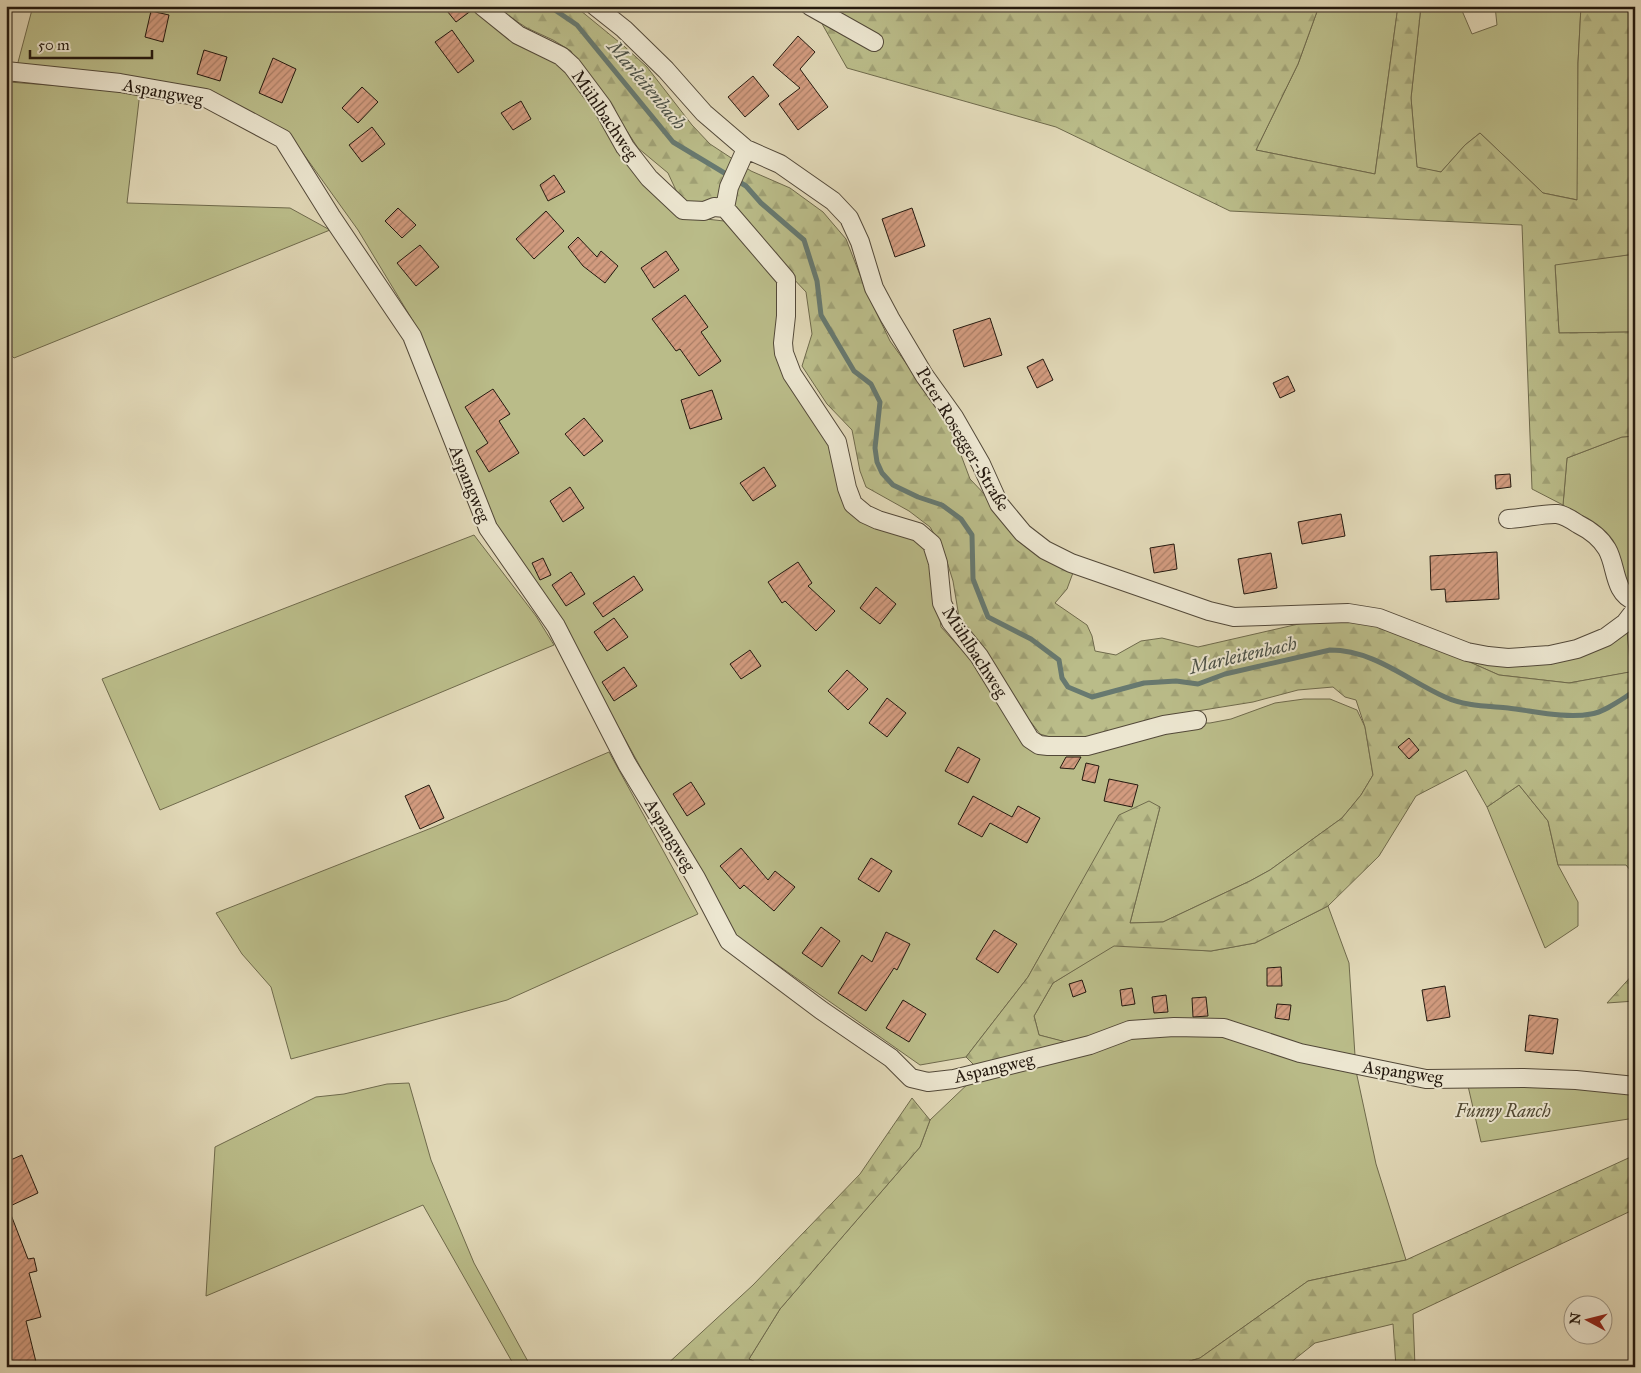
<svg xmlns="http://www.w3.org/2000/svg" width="1641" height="1373" font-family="'IM FELL Great Primer',serif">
<defs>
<pattern id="forest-firs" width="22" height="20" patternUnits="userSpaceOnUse" patternTransform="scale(1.25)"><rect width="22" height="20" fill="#babc89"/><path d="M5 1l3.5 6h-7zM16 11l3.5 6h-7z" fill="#a0a175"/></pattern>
<pattern id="building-hatch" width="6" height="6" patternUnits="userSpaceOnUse" patternTransform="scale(1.25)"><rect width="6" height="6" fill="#d29b7f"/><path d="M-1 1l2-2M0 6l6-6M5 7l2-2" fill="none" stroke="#aa7e66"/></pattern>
</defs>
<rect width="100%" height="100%" fill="#e1d8b7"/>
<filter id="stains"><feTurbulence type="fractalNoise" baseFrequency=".004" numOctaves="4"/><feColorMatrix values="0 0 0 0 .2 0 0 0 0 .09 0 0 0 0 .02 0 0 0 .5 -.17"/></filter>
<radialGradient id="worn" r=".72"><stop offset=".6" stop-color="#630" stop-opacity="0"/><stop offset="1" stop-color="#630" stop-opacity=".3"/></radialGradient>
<!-- green -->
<path fill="#babc89" stroke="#6f6a4c" d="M33 6H475L559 61 688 217 724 221 782 284 778 342 831 443 841 491 915 536 925 546 937 597 941 627 992 683 1025 743 1185 723H1210L1231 719 1275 703 1304 699H1330L1357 710 1365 727 1373 775 1361 795 1342 818 1270 870 1250 881 1163 922 1130 923 1160 807 1120 815 1028 977 966 1057 920 1065 732 933 562 625 491 524 413 321 358 230 287 131 205 90 17 66Z
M1319 6H1398L1375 174 1256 150 1298 64Z
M1421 6H1460L1472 34 1497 25 1495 6H1581L1578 63V200L1543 193 1480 133 1465 145 1441 172 1417 168 1411 98Z
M9 82 140 92 127 203 290 208 330 230 14 358 6 350V103Z
M1635 254V340L1631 332 1559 333 1555 264Z
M1635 436V591L1628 589 1587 521 1563 505 1567 458 1622 437Z
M474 535 536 616 554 645 160 810 102 679Z
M1627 631 1631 672 1569 683 1499 675 1456 656 1557 647Z
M609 752 698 914 507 1000 291 1059 271 987 242 954 216 913 434 827Z
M1519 785 1548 821 1558 865 1578 902V926L1545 948 1487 807Z
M1328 906 1349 963 1356 1071 1376 1164 1406 1260 1308 1281 1200 1358 1170 1367H766L749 1359 780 1309 920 1147 930 1120 973 1079 1072 1044 1039 1035 1034 1016 1053 983 1114 945 1211 951 1255 943Z
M409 1083 431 1160 474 1263 531 1367H515L423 1205 206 1296 215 1147 316 1097 344 1094 387 1084Z
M1548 1084 1635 1090V1118L1481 1142 1468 1086Z"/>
<!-- forest -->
<path fill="url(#forest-firs)" stroke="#6f6a4c" d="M493 6H575L625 47 647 67 692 125 710 144 751 171 790 188 823 212 846 239 867 293 890 341 924 388 955 439 970 479 990 500 1074 570 1067 589 1055 603 1087 625 1092 636 1095 651 1116 655 1141 641 1162 638 1198 647 1303 623 1333 618 1377 624 1422 641 1499 675 1569 683 1635 671V876L1626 865H1558L1548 821 1519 785 1487 807 1466 770 1416 796 1379 856 1328 906 1255 943 1211 951 1114 946 1053 983 1034 1016 1039 1035 1074 1044 981 1072 966 1057 1028 977 1119 815 1149 801 1160 807 1130 923 1163 922 1250 881 1270 870 1342 818 1361 795 1373 775 1365 727 1356 700 1345 697 1333 687 1298 690 1253 702 1166 716 1097 737 1053 738 1040 734 1024 713 994 664 959 617 953 581 943 549 930 527 909 511 866 487 860 471 852 430 827 404 802 366 812 334 806 292 790 275 758 232 733 208 696 205 680 199 668 173 638 148 615 113 580 69 571 51 553 40 527 28Z
M812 6H1319L1298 64 1256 150 1375 174 1398 6H1421L1411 98 1417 167 1441 172 1465 145 1480 133 1543 193 1577 200 1578 63 1581 6H1635V254L1555 265 1559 333 1631 332 1635 340V436L1622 437 1567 458 1563 505 1532 489 1522 225 1230 211 1056 127 847 68Z
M1635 972V1001L1607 1003Z
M912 1098 930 1120 920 1147 780 1309 749 1359 766 1367H664L753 1285 860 1174Z
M1635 1155V1209L1413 1314 1415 1367H1396L1393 1324 1315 1343 1285 1367H1170L1200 1358 1308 1281 1406 1260Z"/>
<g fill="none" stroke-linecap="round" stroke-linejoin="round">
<!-- stream -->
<path stroke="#677970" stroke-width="5" d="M549 6 577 25 673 142 746 186 761 203 804 240 817 281 821 315 854 371 871 384 880 402 875 448 877 462 882 473 893 485 918 497 942 505 961 519 972 535 973 579 988 617 1031 639 1059 660 1062 678 1068 687 1092 697 1144 683 1176 681 1198 684 1225 674 1330 650C1374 650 1407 680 1445 697 1464 706 1488 706 1508 708 1534 711 1566 719 1591 714 1605 712 1623 698 1635 691"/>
</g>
<!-- building -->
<path fill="url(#building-hatch)" stroke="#24190f" d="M443 6H472V10L456 22Z
M151 11 169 15 163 42 145 37Z
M452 30 474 61 458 73 435 42Z
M798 36 815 52 800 69 828 107 798 130 779 104 800 88 773 65Z
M204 50 227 57 220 81 197 74Z
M273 58 296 69 282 103 259 93Z
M753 76 769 96 745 117 728 97Z
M362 87 378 102 358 123 342 108Z
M521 101 531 119 513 130 501 113Z
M372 127 385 144 362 162 349 145Z
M554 175 565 192 548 201 540 185Z
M398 208 416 225 402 238 385 221Z
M912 208 925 246 895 257 882 219Z
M546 211 564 231 534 259 516 239Z
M578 237 597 257 601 251 618 266 605 283 583 266 568 247Z
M420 245 439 267 416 286 397 263Z
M666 251 679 270 654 288 641 268Z
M685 295 708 327 701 332 721 361 699 376 680 349 676 351 652 319Z
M990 318 1002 355 964 367 953 330Z
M1043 359 1053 380 1037 388 1027 367Z
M1288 376 1295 391 1280 398 1273 383Z
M493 389 510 414 499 421 519 453 489 472 476 451 488 443 465 407Z
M712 390 722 419 690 429 681 400Z
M584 418 603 441 584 456 565 434Z
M764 467 776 486 753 501 740 483Z
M1510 474 1511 487 1496 489 1495 475Z
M570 487 584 508 563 522 550 501Z
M1341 514 1345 536 1302 544 1298 522Z
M1174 544 1177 569 1154 573 1150 548Z
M1497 552 1499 599 1446 602 1445 589 1431 590 1430 556Z
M1271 553 1277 588 1244 594 1238 559Z
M543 558 551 575 540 580 532 563Z
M798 562 812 583 808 586 835 611 816 631 785 601 782 603 768 582Z
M571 572 585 594 566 606 552 585Z
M634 576 643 590 603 617 593 603Z
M876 587 896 604 880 624 860 608Z
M614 618 628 637 607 651 594 632Z
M750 650 761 666 741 679 730 664Z
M624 667 637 686 614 701 602 682Z
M847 670 868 689 848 710 828 691Z
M887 698 906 713 887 737 869 723Z
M1409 738 1419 750 1409 759 1398 747Z
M958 747 980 759 968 783 945 771Z
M1066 757H1081L1074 769 1060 768Z
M1086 763 1099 766 1095 783 1082 780Z
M1109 779 1138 785 1132 807 1104 801Z
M691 782 705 804 687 816 673 794Z
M429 785 444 818 420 829 405 796Z
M973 796 1012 817 1018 806 1040 818 1027 843 990 823 982 837 958 824Z
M741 848 768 880 775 871 795 887 774 911 744 885 740 889 720 866Z
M871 858 892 871 879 892 858 879Z
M821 927 840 941 822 967 802 953Z
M994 930 1017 944 998 973 976 959Z
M886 932 910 944 897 970 894 968 866 1011 838 993 862 955 872 962Z
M1281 967 1282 986H1267V968Z
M1082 980 1086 992 1073 997 1069 984Z
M1445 986 1450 1017 1427 1021 1422 990Z
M1132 988 1135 1004 1122 1006 1120 990Z
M1166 995 1168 1012 1154 1013 1152 997Z
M1206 997 1208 1016 1193 1017 1192 998Z
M903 1000 926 1014 909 1042 886 1028Z
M1277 1004 1291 1005 1289 1020 1275 1018Z
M1529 1015 1558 1019 1553 1054 1525 1051Z
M22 1155 38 1193 8 1207 28 1259 34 1258 37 1271 29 1273 41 1317 26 1321 36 1362 16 1367H9L6 1356V1162Z"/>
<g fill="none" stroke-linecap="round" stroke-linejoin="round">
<!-- minor casing -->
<g stroke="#534939" stroke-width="20">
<path id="minor" d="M482 6 518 35 561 56 572 66 602 106 625 147 649 178 683 210 704 211 714 207 725 208 786 279V316L783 343 784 353 792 374 837 442 847 488 853 504 865 514 878 520 918 532 932 544 938 563 942 603 951 622 979 656 1030 739 1039 745 1048 746H1087L1164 725 1197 720
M595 6 624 29 666 70 704 113 746 149 780 164 833 201 849 218 860 242 874 288 890 318 924 375 954 417 981 464 999 504 1023 533 1045 550 1071 563 1209 611 1234 617 1348 613 1379 618 1467 652 1488 656 1508 658 1550 655 1577 649 1606 637 1625 623 1635 610
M810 6 874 42
M6 71 120 83 206 98 283 139 331 216 412 336 488 528 556 626 627 764 696 878 729 941 821 1010 891 1058 911 1078 928 1082 954 1079 1090 1045 1130 1030 1174 1027 1224 1028 1300 1053 1426 1079 1523 1078 1576 1080 1635 1086
M725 208 729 187 746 149
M1508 519C1522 519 1544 513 1557 514 1565 515 1572 520 1578 524 1590 530 1600 537 1607 549 1617 566 1613 593 1635 601"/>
</g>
<!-- minor -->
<use href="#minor" stroke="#ece6d0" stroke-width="18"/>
</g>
<g text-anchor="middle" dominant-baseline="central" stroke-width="4" stroke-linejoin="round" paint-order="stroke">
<!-- street labels -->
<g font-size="18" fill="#24190f" stroke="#ece6d0">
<text transform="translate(163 92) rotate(11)">Aspangweg</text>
<text transform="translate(605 115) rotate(56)">Mühlbachweg</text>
<text transform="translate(963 439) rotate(59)">Peter Rosegger-Straße</text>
<text transform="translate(470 484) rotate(68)">Aspangweg</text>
<text transform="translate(975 652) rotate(57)">Mühlbachweg</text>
<text transform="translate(670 835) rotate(59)">Aspangweg</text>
<text transform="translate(994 1068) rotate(-13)">Aspangweg</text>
<text transform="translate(1403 1072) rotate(8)">Aspangweg</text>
</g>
<!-- park labels -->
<g font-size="18" font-style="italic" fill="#514a34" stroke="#ece6d0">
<text x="1503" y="1111">Funny Ranch</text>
</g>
<!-- water labels -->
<g font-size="19" font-style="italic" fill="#4b5147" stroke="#ece6d0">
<text transform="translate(647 85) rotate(50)">Marleitenbach</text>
<text transform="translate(1243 655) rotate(-13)">Marleitenbach</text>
</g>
</g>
<!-- margin -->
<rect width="1641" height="1373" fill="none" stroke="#e1d8b7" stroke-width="25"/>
<rect x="8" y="8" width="1626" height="1358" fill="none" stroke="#24190f" stroke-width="2.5"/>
<rect x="12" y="12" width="1616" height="1348" fill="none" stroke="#24190f"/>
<!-- north arrow -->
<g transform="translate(1588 1320) rotate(277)"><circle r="24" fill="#ece6d0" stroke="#9c9483"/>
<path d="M0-4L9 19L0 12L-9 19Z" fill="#8f2418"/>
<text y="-8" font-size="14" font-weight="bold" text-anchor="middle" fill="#24190f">N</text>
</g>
<!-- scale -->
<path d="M30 50v8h122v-8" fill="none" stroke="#24190f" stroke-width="2.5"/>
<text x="38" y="50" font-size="15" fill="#24190f" stroke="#ece6d0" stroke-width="4" paint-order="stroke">50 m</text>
<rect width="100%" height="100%" filter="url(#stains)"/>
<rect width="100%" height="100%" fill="url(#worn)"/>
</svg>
